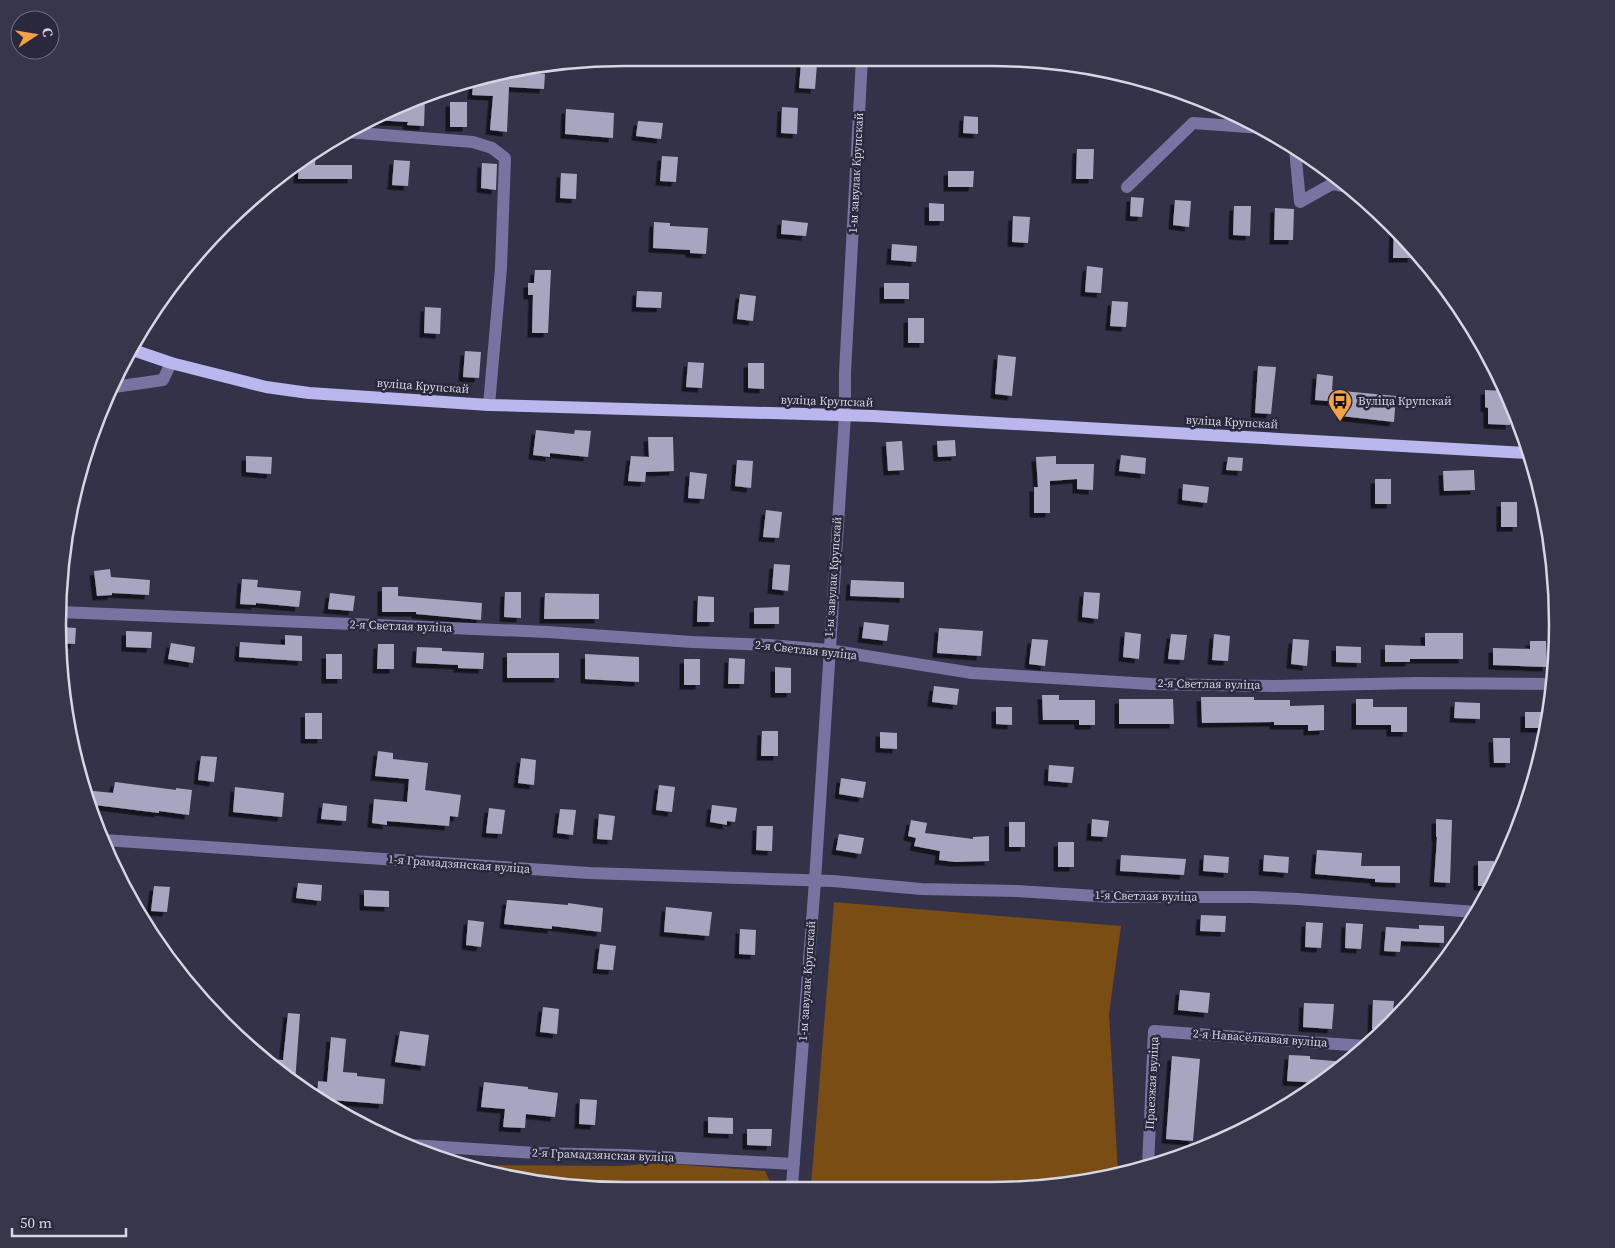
<svg xmlns="http://www.w3.org/2000/svg" width="1615" height="1248" font-family="'Source Serif 4',serif">
<defs>
<filter id="shadow"><feDropShadow dx="-4.5" dy="4.5" stdDeviation="0" flood-color="#0009"/></filter>
</defs>
<rect width="100%" height="100%" fill="#333248"/>
<!-- green -->
<path fill="#7a4d14" d="M834 902 1121 926 1109 1014 1118 1173 1065 1186H811Z
M659 1163 765 1171 772 1186H550L461 1165 621 1166Z"/>
<!-- building -->
<path fill="#a7a6c1" filter="url(#shadow)" d="M801 63 817 64 815 89 799 88Z
M516 72 545 74 544 89 509 87 507 132 490 130 493 96 472 95 474 78Z
M425 98 424 126 407 125 408 122 373 120Z
M450 102H467V127H450Z
M782 107 798 108 797 134 781 133Z
M566 109 614 113 613 138 565 134Z
M964 116 978 117V134L963 133Z
M638 121 663 123 661 139 636 136Z
M1077 149H1094L1093 179H1076Z
M316 152 315 165H352V179H298L299 165Z
M662 156 678 157 676 182 660 181Z
M394 160 410 161 408 186 392 185Z
M482 163 497 164 496 190 481 188Z
M948 171H974L973 187H948Z
M561 173 577 174 576 199 560 198Z
M1131 197 1144 198 1142 217 1130 216Z
M1175 200 1191 201 1189 227 1173 225Z
M929 203 944 204V221H929Z
M1234 206H1251L1250 236 1233 235Z
M1275 208 1294 209 1293 240H1274Z
M1013 216 1030 217 1028 243 1012 242Z
M782 220 808 223 806 236 781 234Z
M654 222 670 223V226L708 228 706 254 690 253V250L653 248Z
M1394 226 1413 249 1412 258H1393Z
M892 244 917 246 916 262 891 260Z
M1087 266 1103 268 1101 293 1085 292Z
M535 270H551L548 333H532L533 295H528V283H534Z
M884 283H909V299H884Z
M637 291 662 292 661 308 636 307Z
M740 294 756 296 753 321 737 319Z
M1112 301 1128 302 1126 327 1110 326Z
M425 307 441 308 440 334 424 333Z
M908 318H924V343H908Z
M465 351 481 352 479 378 463 377Z
M998 355 1016 357 1012 396 995 394Z
M688 362 704 363 702 388 686 387Z
M748 363H764V389L748 388Z
M1258 366 1276 367 1271 414 1255 413Z
M1317 374 1333 376 1332 390 1396 396 1394 422 1341 416 1342 402 1315 400Z
M1485 390 1505 391 1514 407H1510V425L1488 424V408L1485 407Z
M536 430 574 434 575 430 591 431 588 457 550 453V457L533 455Z
M648 437H673L674 471 646 472 645 482 628 481 631 456 649 457Z
M955 440 956 456 938 457 937 441Z
M902 441 904 470 888 471 886 442Z
M1121 455 1146 458 1145 474 1119 471Z
M246 456 272 457 271 474 246 472Z
M1056 456V464H1094L1093 490 1077 489V479L1050 481V513H1034V487H1038L1036 457Z
M1228 457 1243 458 1242 471 1226 470Z
M737 460 753 461 751 488 735 486Z
M1474 470 1475 490 1444 491 1443 471Z
M690 472 707 474 704 499 688 498Z
M1375 479H1391V504H1375Z
M1183 484 1209 487 1207 503 1182 500Z
M1501 502H1517V527H1501Z
M766 510 782 512 779 538 763 537Z
M774 564 790 565 788 591 772 589Z
M110 569 111 577 150 580 149 595 112 593V595L97 596 94 571Z
M242 579 258 580 257 587 301 591 299 607 256 603V605L240 604Z
M851 580 904 582V598L850 596Z
M382 587H398V596L482 603 481 620 416 614V612H382Z
M505 592H521V618L504 617Z
M1084 592 1100 593 1098 619 1082 617Z
M330 593 355 596 353 611 328 609Z
M545 593 599 594V619H544Z
M698 596 714 597V622H697Z
M779 607V624H754V608Z
M864 622 889 625 887 641 862 638Z
M59 627 76 628 75 644 59 643Z
M939 628 983 631 981 656 937 653Z
M126 631 152 632 151 648 126 647Z
M1125 632 1141 634 1139 659 1123 657Z
M1425 633H1463V659H1410V662H1385V645L1425 646Z
M1171 634 1187 635 1184 660 1168 659Z
M1214 634 1230 636 1228 661 1212 660Z
M285 635 302 636V661L239 657 240 642 285 645Z
M1032 639 1048 640 1045 666 1029 664Z
M1293 639 1309 640 1307 666 1291 664Z
M1530 641H1546L1547 667 1493 665V648L1530 649Z
M171 643 195 647 193 663 168 659Z
M378 644H394V669H377Z
M1336 646 1361 647V663L1336 662Z
M417 647 442 648V651L484 653 483 669 458 668V665L416 663Z
M507 653H559V678H507Z
M326 654H342V679H326Z
M585 654 639 657V682L585 679Z
M729 658 745 659 744 684H728Z
M684 659H700V685H684Z
M775 667 791 668V693H775Z
M934 686 959 689 957 705 932 702Z
M1042 695H1059V700H1095V725H1079V720H1043Z
M1201 697H1254V700H1290V706L1324 705V730L1308 731V725H1274V722L1202 723Z
M1119 699H1173L1174 724H1119Z
M1356 699H1373V707H1407V732H1391V725H1356Z
M1455 702 1480 703V719L1454 718Z
M996 707H1012V725L996 724Z
M1525 712H1549L1547 728H1525Z
M305 713H322V739H305Z
M762 731H778V756H761Z
M880 732 897 733V749L880 748Z
M1493 738H1510V763H1494Z
M378 751 393 753V759L428 763 425 790 461 795 458 817 450 816 449 826 387 821V825L372 823 374 799 407 802 409 779 375 776Z
M201 756 217 757 214 782 198 780Z
M521 758 536 760 534 785 518 783Z
M1049 765 1074 767 1072 783 1048 781Z
M841 778 866 782 863 798 839 794Z
M115 782 176 790V788L192 790 189 815 159 811V813L87 804 84 790 113 793Z
M659 785 675 787 672 812 656 810Z
M235 787 284 793 282 817 233 812Z
M323 803 347 806 346 821 321 819Z
M712 805 737 808 735 822 727 821V825L710 822Z
M489 808 505 810 502 834 486 833Z
M560 809 576 810 573 835 557 833Z
M599 814 615 816 612 840 597 839Z
M1092 819 1109 821 1107 837 1091 836Z
M1436 819 1452 820 1450 883 1434 882 1437 837H1436Z
M911 820 927 823 925 833 973 839V837L989 836V861L955 862 939 860 940 851 914 846 916 838 908 836Z
M1009 822H1025V847H1009Z
M757 826H773L772 851 756 850Z
M839 834 864 838 861 854 836 850Z
M1058 842H1074V867H1058Z
M1317 850 1362 853 1361 866H1400V883L1375 882V879L1315 874Z
M1121 855 1186 859 1184 875 1120 871Z
M1204 855 1229 857 1228 873 1203 871Z
M1264 855 1289 857 1288 873 1263 871Z
M1478 861H1494V879L1490 886H1478Z
M298 883 322 885 321 901 296 898Z
M154 886 170 887 167 912 151 911Z
M364 890 389 891V907L364 906Z
M507 900 568 905V903L603 908 601 932 552 926V929L504 924Z
M666 907 712 912 709 936 664 932Z
M1201 915 1226 916 1225 932 1200 931Z
M468 920 484 922 481 947 466 945Z
M1306 922 1323 923 1321 948 1305 947Z
M1346 923 1363 924 1361 949 1345 948Z
M1419 925 1444 926V943L1401 941 1400 952 1384 951 1386 927 1419 929Z
M740 929 756 930 755 955 739 954Z
M600 944 616 946 613 970 597 969Z
M1180 990 1210 993 1208 1013 1178 1010Z
M1373 1000 1394 1001 1392 1023 1385 1030 1372 1029Z
M1304 1003 1334 1004 1332 1029 1303 1027Z
M543 1007 559 1009 557 1034 540 1032Z
M288 1013 300 1014 295 1083 265 1059 283 1060Z
M400 1031 429 1035 425 1066 395 1062Z
M331 1037 346 1039 343 1072 357 1073V1076L385 1079 383 1104 317 1099 318 1081 327 1082Z
M1289 1055 1310 1056V1059L1346 1062 1320 1083 1287 1081Z
M1172 1056 1200 1059 1193 1141 1166 1139Z
M484 1082 528 1087V1089L558 1093 555 1117 526 1114 525 1128 503 1127 505 1109 481 1107Z
M580 1099 597 1100 595 1125 579 1124Z
M708 1117 733 1118V1134L708 1133Z
M747 1129H772L771 1146 747 1145Z"/>
<g fill="none" stroke-linecap="round" stroke-linejoin="round">
<!-- minor -->
<path stroke="#7774a2" stroke-width="12" d="M345 132 473 142 492 148 505 158 501 268 489 405
M1295 149 1300 202 1332 184 1351 188
M1127 187 1193 123 1262 128
M114 387 163 380 171 363
M59 612 548 632 692 642 769 645 829 650 972 673 1151 684 1274 686 1416 683 1552 684
M104 840 589 873 833 881 921 889 1017 891 1112 897H1252L1298 899 1476 912
M411 1145 535 1153 624 1155 794 1164
M1148 1166 1154 1031 1365 1046
M792 1186 815 881 845 415V373L862 58"/>
<!-- major -->
<path stroke="#bab7ef" stroke-width="12" d="M130 349 171 363 266 387 309 393 489 405 873 416 1528 453"/>
</g>
<!-- icons -->
<defs>
<g id="bus-pin" transform="scale(1.25)"><path d="M0 17L-7.5 6A9.5 9.5 0 1 1 7.5 6Z" fill="#f4a344" stroke="#2a283d"/><path d="M-5-6H5V4H4V6H2V4H-2V6H-4V4H-5ZM-3.5-4V0h7V-4ZM-3.5 1.2v1.5H-2V1.2ZM2 1.2v1.5H3.5V1.2Z" fill="#111"/></g>
</defs>
<g fill-rule="evenodd">
<use href="#bus-pin" x="1340" y="401"/>
</g>
<g text-anchor="middle" dominant-baseline="central" stroke-width="5" stroke-linejoin="round" paint-order="stroke">
<!-- street labels -->
<g font-size="12" fill="#d6d6e4" stroke="#2a283d">
<text transform="translate(856 173) rotate(-87)">1-ы завулак Крупскай</text>
<text transform="translate(423 386) rotate(4)">вуліца Крупскай</text>
<text transform="translate(827 401) rotate(2)">вуліца Крупскай</text>
<text transform="translate(1232 422) rotate(3)">вуліца Крупскай</text>
<text transform="translate(833 577) rotate(-86)">1-ы завулак Крупскай</text>
<text transform="translate(401 626) rotate(2)">2-я Светлая вуліца</text>
<text transform="translate(806 650) rotate(6)">2-я Светлая вуліца</text>
<text transform="translate(1209 684) rotate(1)">2-я Светлая вуліца</text>
<text transform="translate(459 864) rotate(4)">1-я Грамадзянская вуліца</text>
<text transform="translate(1146 896) rotate(1)">1-я Светлая вуліца</text>
<text transform="translate(807 981) rotate(-86)">1-ы завулак Крупскай</text>
<text transform="translate(1260 1038) rotate(4)">2-я Навасёлкавая вуліца</text>
<text transform="translate(1152 1083) rotate(-87)">Праезжая вуліца</text>
<text transform="translate(603 1155) rotate(2)">2-я Грамадзянская вуліца</text>
</g>
<!-- poi labels -->
<g font-size="12" fill="#d6d6e4" stroke="#2a283d" text-anchor="start">
<text x="1358" y="401">Вуліца Крупскай</text>
</g>
</g>
<!-- crop -->
<path d="M0 0H1615V1248H0ZM624 66H991A558 558 0 0 1 1549 624V624A558 558 0 0 1 991 1182H624A558 558 0 0 1 66 624V624A558 558 0 0 1 624 66Z" fill="#38364a" fill-rule="evenodd"/>
<path fill="none" stroke="#d6d6e4" stroke-width="2.5" d="M624 66H991A558 558 0 0 1 1549 624V624A558 558 0 0 1 991 1182H624A558 558 0 0 1 66 624V624A558 558 0 0 1 624 66Z"/>
<!-- north arrow -->
<g transform="translate(35 35) rotate(78)"><circle r="24" fill="#2a283d" stroke="#6f6e80"/>
<path d="M0-4L9 19L0 12L-9 19Z" fill="#f4a344"/>
<text y="-8" font-size="14" font-weight="bold" text-anchor="middle" fill="#d6d6e4">С</text>
</g>
<!-- scale -->
<path d="M12 1228v8h114v-8" fill="none" stroke="#d6d6e4" stroke-width="2.5"/>
<text x="20" y="1228" font-size="15" fill="#d6d6e4" stroke="#2a283d" stroke-width="4" paint-order="stroke">50 m</text>
</svg>
